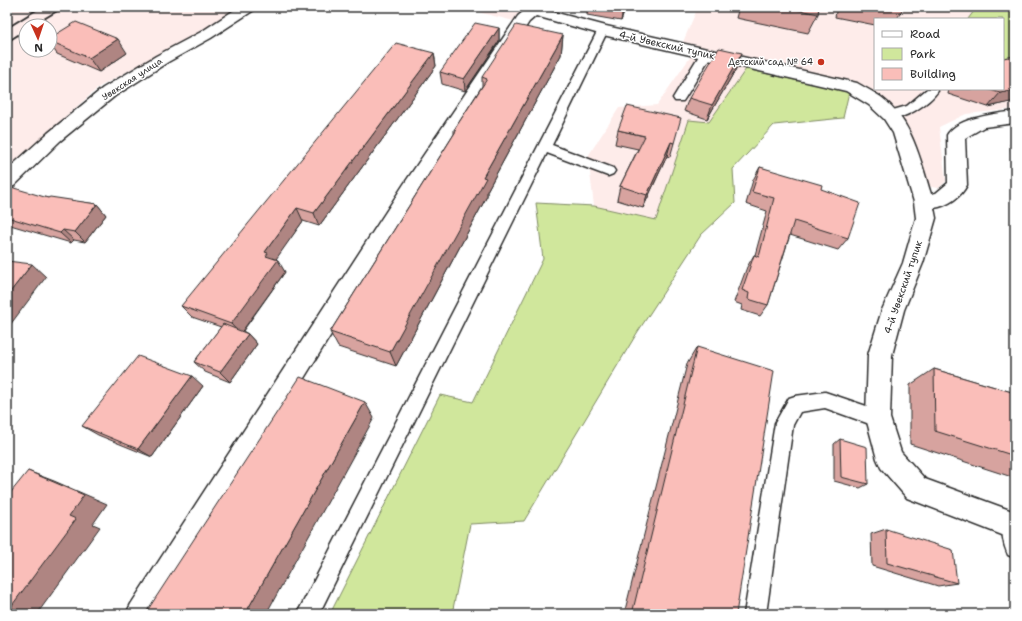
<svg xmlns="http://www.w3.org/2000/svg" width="1022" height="621" font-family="'Shantell Sans',sans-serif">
<rect width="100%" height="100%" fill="#fff"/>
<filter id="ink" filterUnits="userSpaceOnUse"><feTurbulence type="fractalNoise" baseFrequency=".025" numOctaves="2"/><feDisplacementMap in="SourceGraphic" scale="8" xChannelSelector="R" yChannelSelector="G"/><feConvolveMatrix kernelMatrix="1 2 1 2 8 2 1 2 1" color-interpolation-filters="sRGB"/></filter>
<g filter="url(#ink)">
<!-- built -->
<path fill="#feecea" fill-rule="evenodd" d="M7 7H239L204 30 99 87 7 169ZM26 26H50V50H26Z
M471 7H527L514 21 482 13Z
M698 7H977L968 19H875V89H1003L1015 58V109L966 114 939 127 946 181 939 188 931 187 927 181 911 132 880 95 853 82 683 42Z
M691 56 746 69 709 123 689 120 656 220 594 206 588 156 619 108 657 105Z"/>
<!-- green -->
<path fill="#d0e79c" stroke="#7e8964" d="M977 7H1015V58L1003 62V19H968Z
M746 69 849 92 843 118 774 125 733 169 735 203 701 235 637 333 524 521 470 524 452 614H330L440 395 473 402 543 259 536 203 594 206 656 220 689 120 709 122Z"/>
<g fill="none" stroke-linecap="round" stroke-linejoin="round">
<!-- lane casing -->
<g stroke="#2b2b2b" stroke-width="3">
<path id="lane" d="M603 27 608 30 552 145 613 168 615 171 613 174 608 176 547 153 319 614H297L598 30Z
M706 51 710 52 712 54 685 98 683 101H675L673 98 700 54 702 52Z
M927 89H937L938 91C929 104 902 122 886 118L884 115 886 112 907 106Z
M825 392 884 412 887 418 884 424 878 427 825 408 800 412 793 425 766 614H744L775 423 789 398 795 396Z
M1012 515 1015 516V558L1008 555C1003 544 1000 529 1005 518Z"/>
</g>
<!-- street casing -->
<g stroke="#2b2b2b" stroke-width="3">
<path id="street" d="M529 7H543L542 9 606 26 857 83C865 88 874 92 881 97 912 120 920 159 931 194L936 193 948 183 947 135C958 117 996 114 1015 111V123L984 127 965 138 967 185C961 197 948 206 934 208L936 218 923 263 904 310 892 355 890 418 901 452 925 479 1015 512V540L907 498 881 468 877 459 866 418 868 355 882 310 903 263 916 218 914 202 893 133 884 119 869 105 846 91 603 35 536 16 529 22 418 194 158 614H126L131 604 404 184 518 16Z"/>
</g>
<!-- secondary casing -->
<g stroke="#2b2b2b" stroke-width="3">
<path id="secondary" d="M239 7H256L254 10 211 38 168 62 115 96 60 141 14 186 7 188V170L48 133 103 88 156 56 201 32Z"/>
</g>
<!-- lane -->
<use href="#lane" fill="#fff" fill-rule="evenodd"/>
<!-- street -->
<use href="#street" fill="#fff" fill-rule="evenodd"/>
<!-- secondary -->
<use href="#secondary" fill="#fff" fill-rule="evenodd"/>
<!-- rail -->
<path stroke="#2b2b2b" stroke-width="2" d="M32 26 64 7
M7 28 41 7
M7 42 26 30"/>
</g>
<!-- wall -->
<path fill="#d7a39f" stroke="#2b2b2b" d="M587 7H626L621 21 587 15Z
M739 7H819L818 14 808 33 736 18Z
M837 7H903V8L897 19H875V25L835 17Z
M499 28V41L465 91 442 84 440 72Z
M563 35 561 55 487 191V196L396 366 338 347 330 332 454 134V130L482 86V77Z
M50 38 127 53 99 72 57 54 50 44Z
M434 53 436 66 319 226 303 221 275 259 285 272 243 331 248 334 257 344 230 382 205 372 194 362 221 327 192 317 181 306Z
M737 67 707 119 684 111 689 98Z
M949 89H1003L1015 101 988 107 948 94Z
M618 130 674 143 670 157 667 156 643 208 617 200 620 186 638 149 615 144Z
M1015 139V177L1010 144Z
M760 167 821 189 848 238 838 250 790 235 768 305 760 316 741 310 742 305 734 302 747 267 754 255H755L767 211 746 204 753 180Z
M7 195 48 198 97 204 106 215 85 242 74 240 71 243 7 224Z
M697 347 736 614H624L687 364Z
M934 369 1015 393V478L910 444V385Z
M203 386 152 457 98 435 82 426Z
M840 439 868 484 860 488 834 481V444Z
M886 529 957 583 938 586 872 566 871 534Z"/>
<!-- shaded-wall -->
<path fill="#af8582" stroke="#2b2b2b" d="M624 7H626L621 21 623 9Z
M499 28V41L465 91 464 79Z
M563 35 561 55 487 191V196L396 366 390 352 483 177Z
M118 39 127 53 99 72 89 58Z
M434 53 436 66 319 226 314 213Z
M742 53 737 67 707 119 712 105Z
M1015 90V101L988 107 1000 93Z
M671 142 667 156 643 208 647 195Z
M97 204 106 215 85 242 75 232Z
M297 208 303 221 274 262 278 260 285 272 240 334 231 324 266 256 265 252Z
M63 230 74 240 71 243 60 233Z
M32 264 46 277 7 329V296Z
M248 334 257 344 230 382 220 372Z
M192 376 203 386 152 457 138 449Z
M365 402 374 418 266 614H245Z
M28 471 54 481 107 504 93 524 100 527 37 614H7V606L69 516Z"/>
<!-- building -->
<path fill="#fabeb9" stroke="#2b2b2b" d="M612 7H624L623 9Z
M785 7H819L818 14Z
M896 7H903V8Z
M76 22 118 39 89 58 50 41V38Z
M475 23 499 28 464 79 440 72Z
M516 25 563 35 483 177 486 178 390 352 330 332 456 131 454 130 487 79 482 77Z
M396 43 434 53 314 213 297 208 265 252 268 253 266 256 278 260 231 324 181 306Z
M719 48 742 53 712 105 689 98Z
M1015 56V90L1000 93 987 89H1003V58Z
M627 106 681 118 674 143 671 142 647 195 620 186 645 136 618 130Z
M760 167 822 185 821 189 860 203 848 238 794 221 768 305 748 299 749 293 742 290 754 255 759 257 774 198 752 192Z
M14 188 48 198 50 197 97 204 75 232 63 230 60 233 7 217V195Z
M7 261 32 264 7 296Z
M223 324 248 334 220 372 194 362Z
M697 347 774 371 736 614H632Z
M138 356 192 376 138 449 82 426Z
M934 369 1015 393V456L935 431Z
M300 377 365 402 245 614H145Z
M840 439 867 447 868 484 841 477Z
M28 471 84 495 69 516 76 519 7 612V497Z
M886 529 953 550 957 583 887 563Z"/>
</g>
<!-- markers -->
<circle fill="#c8321e" stroke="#fff" stroke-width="1.5" cx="821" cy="62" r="4"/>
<g text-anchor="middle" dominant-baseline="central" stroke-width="3" stroke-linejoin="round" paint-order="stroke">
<!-- far-poi labels -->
<g font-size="9" fill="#2b2b2b" stroke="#fff" text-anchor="end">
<text x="813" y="62">Детский сад № 64</text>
</g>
<!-- far-street labels -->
<g font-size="9" fill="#2b2b2b" stroke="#fff">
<text transform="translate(132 79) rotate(-33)">Увекская улица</text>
</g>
<!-- street labels -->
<g font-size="10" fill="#2b2b2b" stroke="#fff">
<text transform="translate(667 45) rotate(13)">4-й Увекский тупик</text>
<text transform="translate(903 287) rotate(-71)">4-й Увекский тупик</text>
</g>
</g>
<!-- margin -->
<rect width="1022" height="621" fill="none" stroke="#fff" stroke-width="24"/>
<rect x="12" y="12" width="998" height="597" fill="none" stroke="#2b2b2b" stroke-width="1.5" filter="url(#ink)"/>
<!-- legend -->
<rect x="874" y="18" width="130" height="72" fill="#ffffff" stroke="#aaaaaa"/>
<rect x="882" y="31" width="20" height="6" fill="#ffffff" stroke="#aaaaaa"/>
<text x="910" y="38" font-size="12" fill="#2b2b2b">Road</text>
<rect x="882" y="48" width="20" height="12" fill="#d0e79c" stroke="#aaaaaa"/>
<text x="910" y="58" font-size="12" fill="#2b2b2b">Park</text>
<rect x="882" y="68" width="20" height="12" fill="#fabeb9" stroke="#aaaaaa"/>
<text x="910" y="78" font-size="12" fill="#2b2b2b">Building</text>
<!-- north arrow -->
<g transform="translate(38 38) rotate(177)"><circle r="19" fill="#ffffff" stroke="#aaaaaa"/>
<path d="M0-3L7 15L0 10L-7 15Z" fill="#c8321e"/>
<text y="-6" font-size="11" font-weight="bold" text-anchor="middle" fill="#2b2b2b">N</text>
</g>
</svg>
